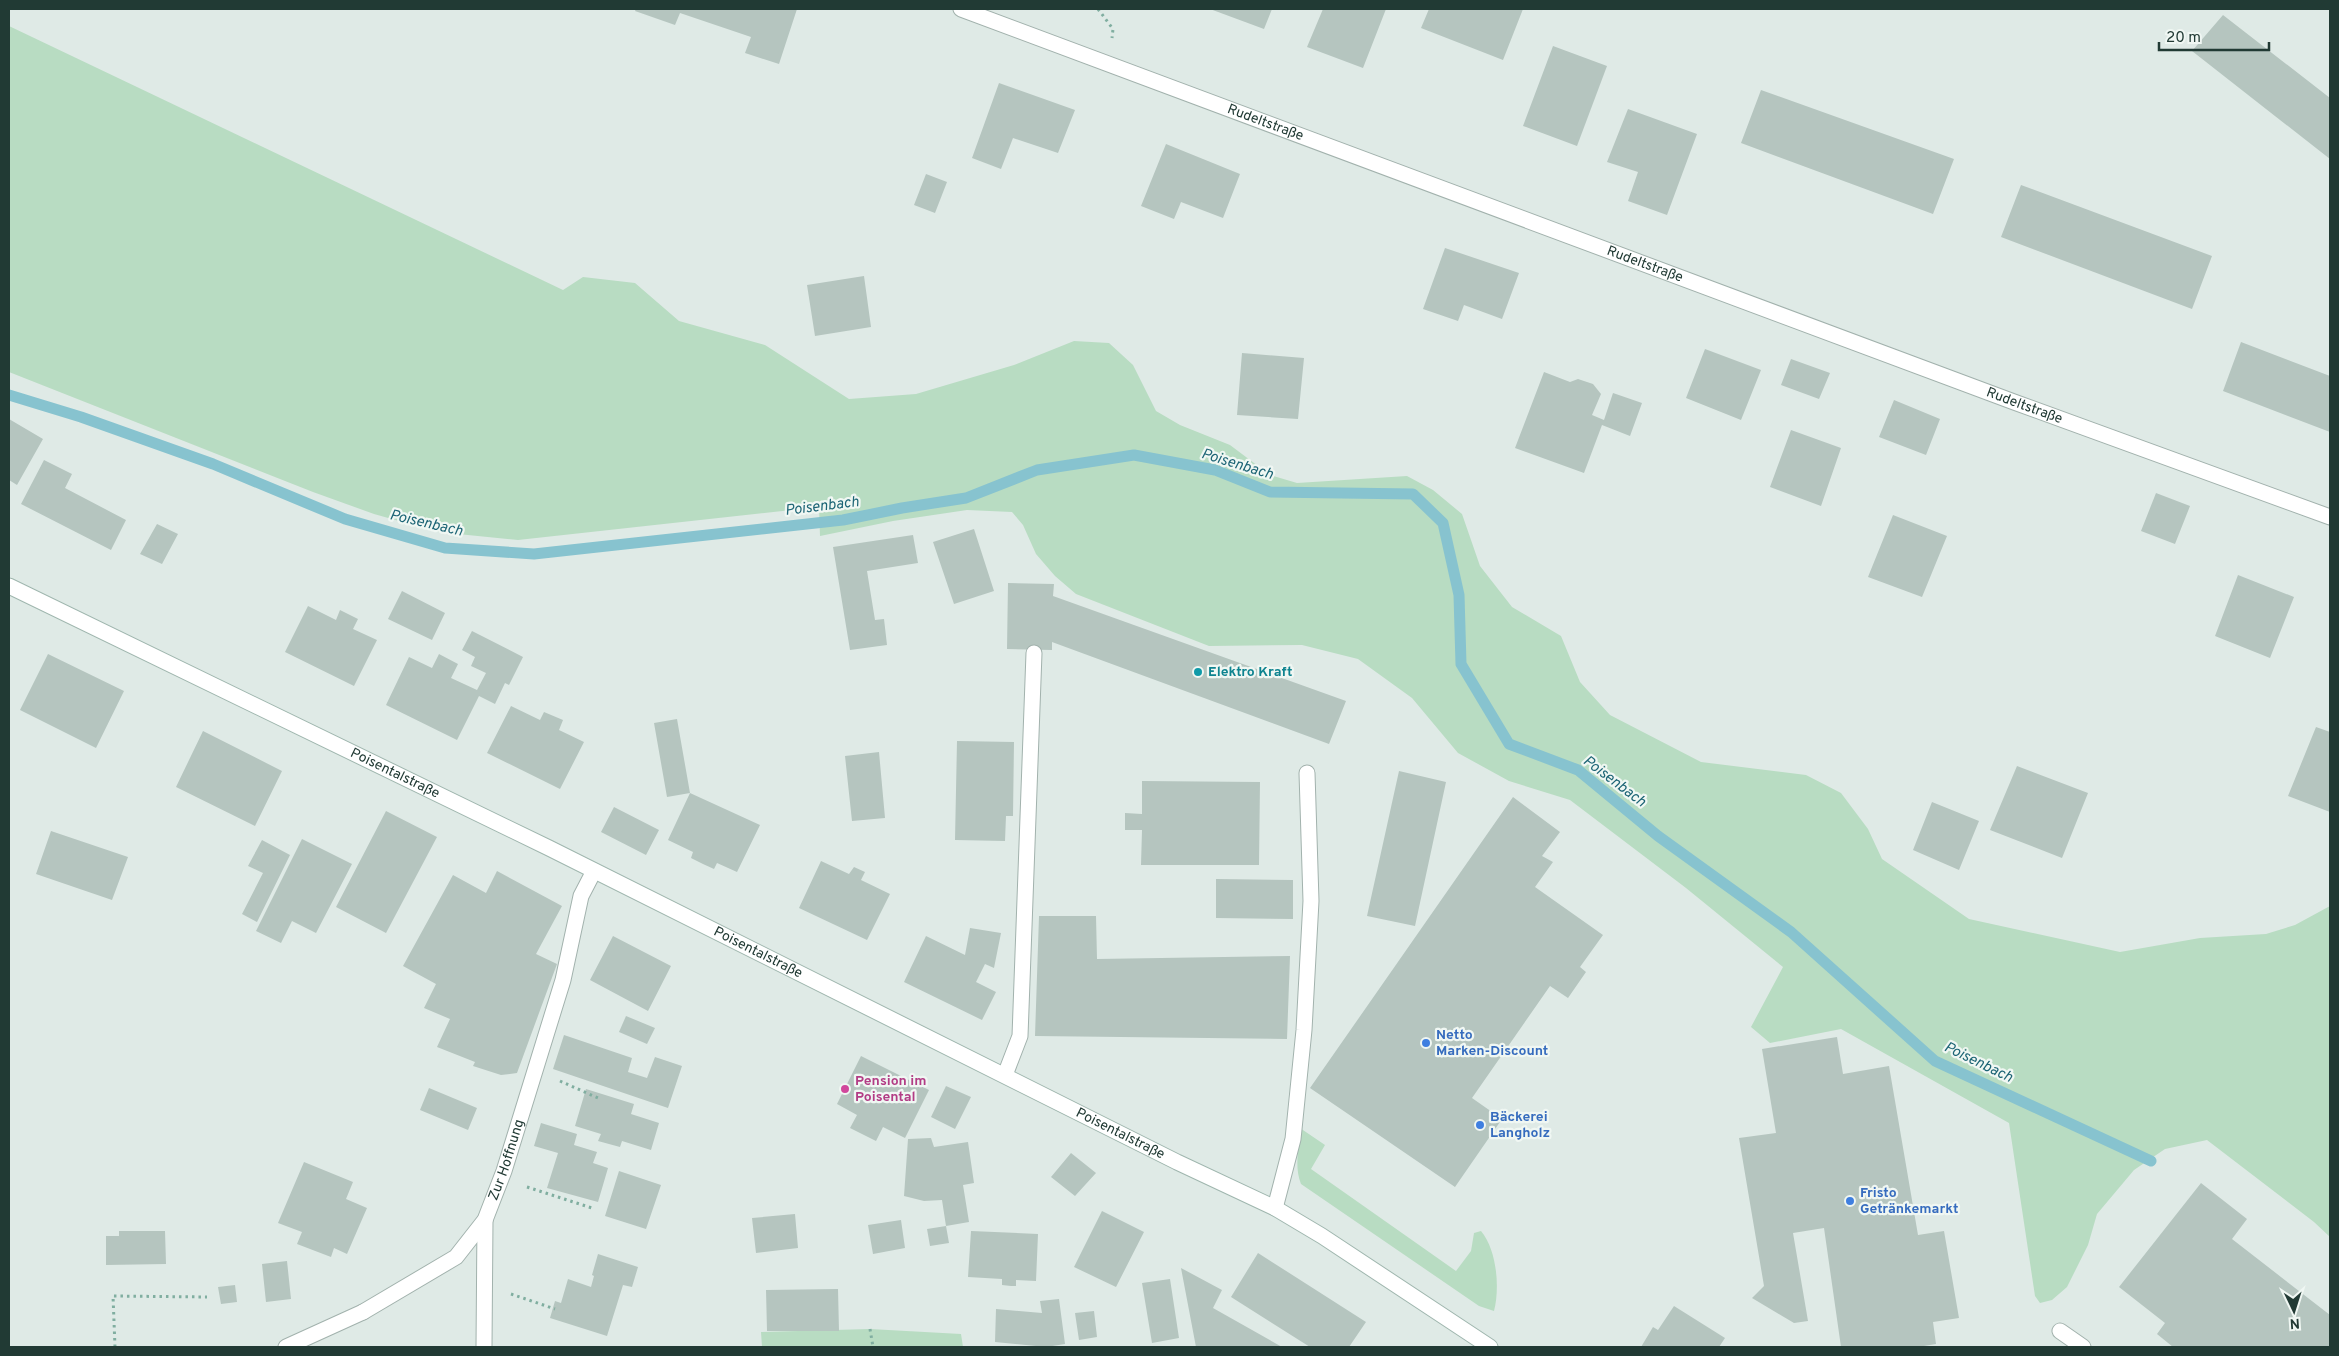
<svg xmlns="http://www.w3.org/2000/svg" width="2339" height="1356" font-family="Overpass,sans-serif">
<rect width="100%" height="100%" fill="#dfeae6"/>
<!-- green -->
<path fill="#b8dcc2" d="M9 26 563 290 583 277 635 283 679 321 765 345 849 399 916 394 1014 365 1074 341 1109 343 1133 365 1156 411 1180 425 1230 445 1270 475 1297 483 1407 476 1433 490 1462 514 1480 566 1512 607 1561 636 1580 682 1610 715 1701 762 1806 775 1841 793 1868 829 1882 859 1969 919 2120 952 2200 938 2266 934 2295 925 2330 906V1237L2314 1222 2207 1140 2165 1149 2134 1170 2097 1214 2088 1245 2067 1287 2052 1300 2040 1303 2035 1296 2009 1123 1841 1029 1770 1043 1751 1027 1783 967 1686 888 1570 800 1509 781 1458 753 1412 698 1358 659 1302 645 1209 646 1076 594 1055 576 1036 554 1023 525 1012 512 967 510 893 521 820 536 819 507 518 540 438 532 374 514 313 492 9 372Z
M1300 1128 1325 1145 1311 1169 1456 1271 1471 1251 1474 1233 1481 1231C1497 1250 1500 1288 1494 1311L1479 1306 1301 1184C1294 1167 1299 1147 1300 1128Z
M870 1329 961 1334 963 1347H762L761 1332Z"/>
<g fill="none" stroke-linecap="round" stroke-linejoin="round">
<!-- stream -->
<path stroke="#87c3cf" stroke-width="11" d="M9 395 81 417 213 464 345 519 445 548 534 554 843 520 902 508 966 498 1037 470 1134 455 1215 470 1270 492 1413 494 1443 523 1459 595 1461 664 1509 744 1578 770 1658 836 1791 932 1935 1061 2151 1161"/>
</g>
<!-- building -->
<path fill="#b5c5bf" d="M636 9H797L779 64 745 53 751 37 680 13 675 25 635 11Z
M1210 9H1272L1264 29Z
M1323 9H1386L1363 68 1307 47Z
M1429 9H1523L1503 60 1421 28Z
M2223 15 2330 98V159L2192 51Z
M1553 46 1607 66 1577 146 1523 126Z
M999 83 1075 110 1058 153 1013 138 1001 169 972 158Z
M1761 90 1954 159 1933 214 1741 143Z
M1628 109 1697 134 1667 215 1628 201 1638 172 1607 162Z
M1166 144 1240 174 1223 218 1181 202 1174 219 1141 206Z
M926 174 947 182 935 213 914 205Z
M2021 185 2212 256 2192 309 2001 237Z
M1445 248 1519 273 1502 319 1464 305 1458 321 1423 309Z
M864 276 871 327 815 336 807 285Z
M2241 342 2330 376V432L2223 391Z
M1705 349 1761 370 1741 420 1686 398Z
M1242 353 1304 358 1298 419 1237 415Z
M1791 359 1830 373 1819 399 1781 385Z
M1544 372 1570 382 1578 379 1593 384 1601 394 1592 415 1604 420 1613 393 1642 403 1630 436 1602 425 1584 473 1515 448Z
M1894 400 1940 419 1926 455 1879 437Z
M9 419 43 439 17 485 9 480Z
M1791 430 1841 448 1821 506 1770 487Z
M44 460 72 474 65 488 126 520 111 550 21 504Z
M2156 493 2190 506 2175 544 2141 531Z
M1893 515 1947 536 1922 597 1868 577Z
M157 524 178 534 162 564 140 554Z
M974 529 994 591 954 604 933 542Z
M913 535 918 563 867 571 875 620 884 619 887 645 850 650 833 547Z
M2238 575 2294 597 2270 658 2215 636Z
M1008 583 1054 584 1053 596 1346 701 1329 744 1052 642V650L1007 649Z
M402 591 445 613 432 640 388 619Z
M308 606 336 620 340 610 358 619 353 629 377 640 354 686 285 652Z
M472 631 523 657 509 685 505 683 495 704 479 696 457 740 386 705 409 657 432 668 439 654 458 664 451 678 477 690 486 673 471 666 475 657 462 650Z
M48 654 124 691 96 748 20 710Z
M511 706 540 720 544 712 563 720 559 730 584 742 560 789 487 753Z
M677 719 690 793 760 825 737 872 717 863 714 869 703 864 691 858 693 852 668 840 690 793 667 797 654 723Z
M2316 727 2330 732V812L2288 796Z
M203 731 282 771 255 826 176 787Z
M957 741 1014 742 1013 816H1006L1005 841 955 840Z
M879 752 885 818 852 821 845 756Z
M2017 766 2088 793 2062 858 1990 830Z
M1399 771 1446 782 1415 926 1367 916Z
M1142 781 1260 782 1259 865H1141L1142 830H1125V813L1142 814Z
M1513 797 1560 832 1542 856 1553 862 1535 887 1603 935 1580 967 1586 972 1568 998 1550 986 1472 1098 1502 1119 1455 1187 1310 1088Z
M1932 802 1979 821 1959 870 1913 850Z
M614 807 659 830 646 855 601 832Z
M386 811 437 837 386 933 336 907Z
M51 831 128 857 112 900 36 874Z
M302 839 352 864 316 933 292 921 281 943 256 931Z
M262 840 290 855 257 922 242 914 263 873 248 866Z
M821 861 849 874 854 867 865 872 861 880 890 894 867 940 799 908Z
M497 871 562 906 536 954 557 964 517 1073 501 1075 473 1066 475 1062 437 1047 450 1019 424 1008 436 984 403 966 453 875 486 893Z
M1216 879 1293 880V919L1216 918Z
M1039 916H1096L1097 959 1290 956 1287 1039 1035 1036Z
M970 928 1001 933 994 968 985 964 976 982 996 992 982 1020 904 982 926 936 965 955Z
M613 936 671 966 648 1011 590 980Z
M626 1016 655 1028 647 1044 619 1032Z
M564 1035 632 1058 628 1072 647 1078 655 1057 682 1066 668 1108 553 1069Z
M1837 1037 1843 1074 1889 1066 1918 1235 1944 1231 1959 1318 1933 1322 1936 1344 1918 1347H1841L1824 1228 1793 1233 1808 1321 1794 1323 1752 1298 1764 1286 1739 1138 1776 1133 1762 1049Z
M861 1056 929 1090 905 1138 883 1127 876 1141 850 1128 857 1115 837 1104Z
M946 1086 971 1097 955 1129 931 1117Z
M429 1088 477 1108 468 1130 420 1110Z
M586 1089 634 1104 631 1114 659 1123 651 1150 622 1141 620 1147 598 1141 601 1134 575 1126Z
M541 1123 577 1134 574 1145 597 1152 593 1163 608 1168 598 1202 547 1188 558 1153 534 1146Z
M931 1138 934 1147 968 1142 974 1183 963 1185 969 1222 946 1226 942 1200 924 1201 904 1196 908 1139Z
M1071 1153 1096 1173 1075 1196 1051 1177Z
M304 1162 353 1182 346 1199 367 1208 347 1254 334 1248 331 1257 297 1244 302 1232 278 1223Z
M619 1171 661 1185 646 1229 605 1216Z
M2201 1183 2247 1219 2232 1239 2330 1315V1347H2173L2157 1334 2165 1323 2119 1287Z
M1102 1211 1144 1232 1116 1287 1074 1267Z
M795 1214 798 1248 756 1253 752 1218Z
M901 1220 905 1248 873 1254 868 1225Z
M946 1226 949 1243 930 1246 927 1229Z
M119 1231H165L166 1264 106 1265V1236H119Z
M971 1231 1038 1234 1036 1281 1016 1280V1286H1011L1002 1285V1279L968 1277Z
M1258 1253 1366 1322 1349 1347H1310L1231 1297Z
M598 1254 638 1267 632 1287 623 1285 607 1336 550 1318 555 1301 561 1303 568 1279 591 1287 594 1276 592 1275Z
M287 1261 291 1299 266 1302 262 1264Z
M1181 1268 1222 1290 1213 1308 1282 1347H1196Z
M1170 1279 1179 1338 1152 1343 1142 1283Z
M235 1285 237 1302 221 1304 218 1287Z
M838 1289 839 1331H767L766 1290Z
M1059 1299 1065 1344 1046 1347 995 1342 996 1309 1042 1313 1040 1301Z
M1674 1306 1725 1338 1719 1347H1641L1653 1327 1658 1330Z
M1094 1311 1097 1337 1079 1340 1075 1313Z"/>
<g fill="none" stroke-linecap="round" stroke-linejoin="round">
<!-- lane casing -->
<g stroke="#a2b2ad" stroke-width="17">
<path id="lane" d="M1005 1075 1020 1036 1034 653
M1275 1208 1293 1139 1304 1030 1311 901 1307 773
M2060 1331 2083 1347
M286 1347 363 1312
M484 1347 485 1220"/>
</g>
<!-- street casing -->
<g stroke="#a2b2ad" stroke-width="17">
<g id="street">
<path id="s1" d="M961 9 2014 402 2330 517"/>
<path id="s2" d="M363 1312 456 1257 485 1220 504 1171 563 980 581 896 594 871"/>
</g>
</g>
<!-- secondary casing -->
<g stroke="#9fb6ae" stroke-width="17">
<g id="secondary">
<path id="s3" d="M9 586 549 848 1177 1162 1275 1208 1322 1236 1490 1347"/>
</g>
</g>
<!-- path -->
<path stroke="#80aea0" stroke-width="3" stroke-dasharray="2.5 4" stroke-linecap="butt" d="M1098 9 1113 29 1112 38
M560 1081 598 1098
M527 1187 595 1209
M511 1294 555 1309
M870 1329 873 1347
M115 1347 113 1296 207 1297"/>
<!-- lane -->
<use href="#lane" stroke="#fff" stroke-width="15"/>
<!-- street -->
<use href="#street" stroke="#fff" stroke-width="15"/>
<!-- secondary -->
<use href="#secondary" stroke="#fff" stroke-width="15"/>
</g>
<!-- markers -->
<circle fill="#0f9aa8" stroke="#f0f7f3" stroke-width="2" cx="1198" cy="672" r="5"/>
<g fill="#3f7fe0" stroke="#f0f7f3" stroke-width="2">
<circle cx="1426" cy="1043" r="5"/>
<circle cx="1480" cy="1125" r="5"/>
<circle cx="1850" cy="1201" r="5"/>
</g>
<circle fill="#d1479c" stroke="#f0f7f3" stroke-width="2" cx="845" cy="1089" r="5"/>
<g text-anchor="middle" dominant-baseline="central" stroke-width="4.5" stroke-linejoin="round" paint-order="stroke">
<!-- street labels -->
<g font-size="14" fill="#213a34" stroke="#f0f7f3">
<text stroke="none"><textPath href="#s1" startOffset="325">Rudeltstraße</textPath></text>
<text stroke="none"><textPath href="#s1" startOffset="730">Rudeltstraße</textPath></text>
<text stroke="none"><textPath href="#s1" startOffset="1135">Rudeltstraße</textPath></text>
<text stroke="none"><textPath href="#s3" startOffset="429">Poisentalstraße</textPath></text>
<text stroke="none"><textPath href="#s3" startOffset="834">Poisentalstraße</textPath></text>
<text stroke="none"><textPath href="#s3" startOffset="1239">Poisentalstraße</textPath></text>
<text stroke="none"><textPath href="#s2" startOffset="219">Zur Hoffnung</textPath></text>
</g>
<!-- culture labels -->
<g font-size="14" font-weight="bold" fill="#0d838f" stroke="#f0f7f3" text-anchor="start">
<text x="1208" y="672">Elektro Kraft</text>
</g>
<!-- shop labels -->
<g font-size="14" font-weight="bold" fill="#366cbe" stroke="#f0f7f3" text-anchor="start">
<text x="1436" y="1035">Netto<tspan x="1436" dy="16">Marken-Discount</tspan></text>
<text x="1490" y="1117">Bäckerei<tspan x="1490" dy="16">Langholz</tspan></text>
<text x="1860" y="1193">Fristo<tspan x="1860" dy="16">Getränkemarkt</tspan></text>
</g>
<!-- hotel labels -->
<g font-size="14" font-weight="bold" fill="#b23c85" stroke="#f0f7f3" text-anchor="start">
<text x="855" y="1081">Pension im<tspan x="855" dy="16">Poisental</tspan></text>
</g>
<!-- water labels -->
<g font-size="15" font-style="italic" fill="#1c6475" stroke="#f0f7f3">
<text transform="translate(1237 465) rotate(17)">Poisenbach</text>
<text transform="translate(822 507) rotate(-7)">Poisenbach</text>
<text transform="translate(426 524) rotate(13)">Poisenbach</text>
<text transform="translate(1614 782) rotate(37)">Poisenbach</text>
<text transform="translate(1978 1063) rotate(26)">Poisenbach</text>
</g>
</g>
<!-- border -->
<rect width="2339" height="1356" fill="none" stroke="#213a34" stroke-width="20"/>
<!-- north arrow -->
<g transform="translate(2294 1311) rotate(176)" stroke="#f0f7f3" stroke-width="4" paint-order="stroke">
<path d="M0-4L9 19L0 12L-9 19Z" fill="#213a34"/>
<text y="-8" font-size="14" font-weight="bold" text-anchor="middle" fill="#213a34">N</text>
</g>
<!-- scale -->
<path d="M2159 42v8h110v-8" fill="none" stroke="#213a34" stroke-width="2.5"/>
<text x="2166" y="42" font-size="15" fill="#213a34" stroke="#f0f7f3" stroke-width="4" paint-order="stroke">20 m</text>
</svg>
